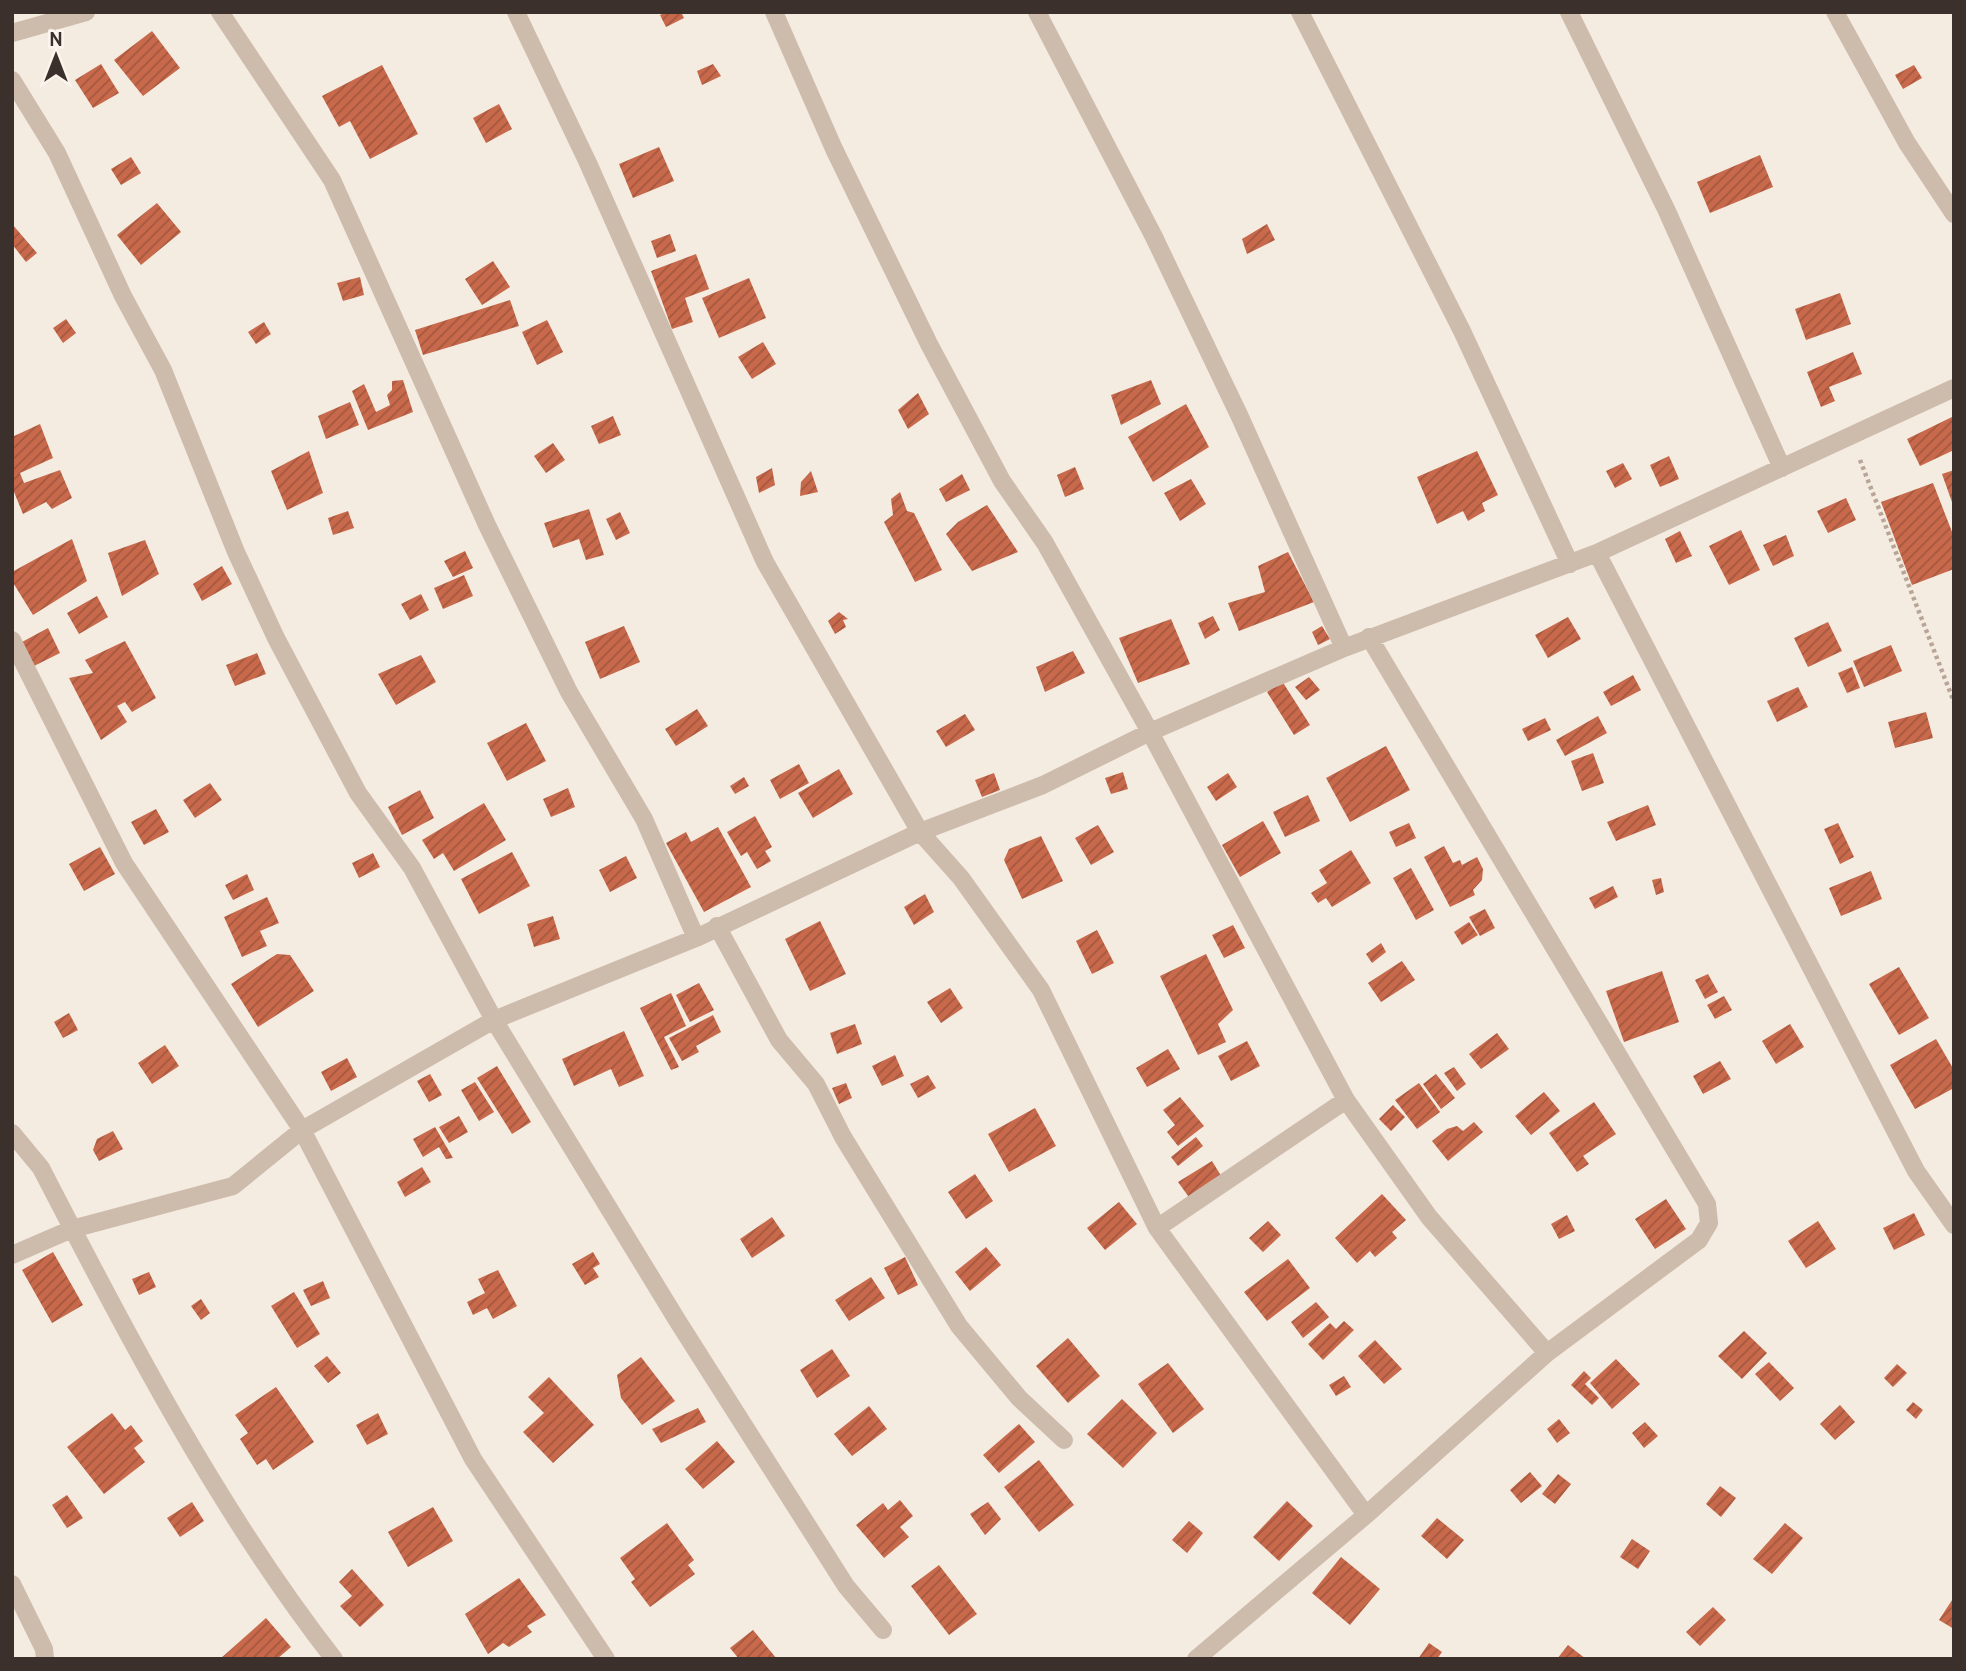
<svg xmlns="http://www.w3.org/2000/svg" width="1966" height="1671" font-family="Cabin,sans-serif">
<defs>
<pattern id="building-hatch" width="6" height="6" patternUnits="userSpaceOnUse" patternTransform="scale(1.75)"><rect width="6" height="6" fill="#c8694b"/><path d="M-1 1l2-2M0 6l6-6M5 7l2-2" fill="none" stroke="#a4573f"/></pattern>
</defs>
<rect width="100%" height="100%" fill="#f4ebe1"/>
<!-- building -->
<path fill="url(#building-hatch)" d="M666 12H681L684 18 666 27 660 15Z
M152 31 180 68 143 96 114 60Z
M101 64 119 93 93 108 75 80Z
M713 64 721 76 702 85 697 71Z
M382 65 418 134 370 159 350 121 339 127 322 96Z
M1914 65 1922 78 1903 89 1895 75Z
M499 104 512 129 486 143 473 118Z
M659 147 674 181 633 198 619 164Z
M1760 155 1773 187 1710 213 1697 182Z
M131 157 141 173 121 185 111 169Z
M157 203 181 232 141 265 117 235Z
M12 224 37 253 26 262 12 244Z
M1267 224 1275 240 1247 254 1242 239Z
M670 234 676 251 657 258 651 241Z
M696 254 709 289 685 298 693 322 672 329 651 271Z
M493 261 510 287 482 305 465 279Z
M360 277 364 295 343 301 337 283Z
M749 278 766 318 719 338 702 298Z
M1840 293 1851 324 1806 340 1795 309Z
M510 300 519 326 423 355 415 330Z
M66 319 76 333 63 343 53 328Z
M547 320 563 352 537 365 522 332Z
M264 322 271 334 256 344 248 332Z
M763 342 776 364 752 379 738 357Z
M1853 352 1862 374 1829 387 1835 401 1821 407 1807 372Z
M403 380 413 412 368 430 352 391 364 384 376 412 390 405 387 395 392 390V381Z
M1151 380 1161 404 1121 425 1111 395Z
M918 393 929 414 908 429 898 410Z
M350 402 359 425 326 439 318 416Z
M1186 404 1209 447 1153 482 1128 437Z
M613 416 621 435 599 444 591 426Z
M1954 416V450L1920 466 1907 439Z
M40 424 53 458 20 473 24 483 60 470 72 498 52 509 46 502 23 514 12 487V437Z
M553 443 565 460 546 473 534 456Z
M309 451 323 493 287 510 271 471Z
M1477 451 1498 495 1482 503 1485 511 1468 521 1463 511 1437 524 1417 477Z
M1669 456 1679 479 1660 487 1650 465Z
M1623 463 1632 479 1615 488 1606 471Z
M1075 467 1084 489 1065 497 1057 475Z
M772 468 775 485 759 493 756 477Z
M1954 470V505H1953L1942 474Z
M811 471 818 492 800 496 801 482Z
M962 474 970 490 946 502 939 489Z
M1191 479 1206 504 1180 521 1164 493Z
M1933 483 1954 537V569L1912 585 1881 502Z
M900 492 907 511 914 513 942 570 915 582 884 522 893 515 891 499Z
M1846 498 1856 520 1828 533 1817 511Z
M987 505 1018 552 972 571 946 534 958 522Z
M589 509 604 555 586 560 579 539 553 548 544 523Z
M348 511 354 528 333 535 328 518Z
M620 512 630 533 616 540 606 519Z
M1741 530 1760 570 1729 585 1709 546Z
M1680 531 1692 556 1676 563 1665 539Z
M1786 535 1794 556 1773 566 1763 545Z
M72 539 87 581 33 615 12 581V572Z
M145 540 159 574 122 596 108 553Z
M465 551 473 568 453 577 444 561Z
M1288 552 1314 602 1239 631 1228 603 1265 592 1258 566Z
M222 566 232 584 202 601 193 584Z
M464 575 473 596 443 609 434 588Z
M421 594 429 610 410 620 401 604Z
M97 596 108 617 79 634 67 613Z
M839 612 848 619 843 620 846 627 835 634 828 621Z
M1213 616 1220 630 1205 639 1198 623Z
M1568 617 1581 639 1548 658 1535 635Z
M1171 619 1190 664 1138 683 1119 638Z
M1828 622 1842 651 1808 667 1794 638Z
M624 626 640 662 600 679 585 642Z
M1322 626 1330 639 1318 645 1312 632Z
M48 628 60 653 34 666 22 642Z
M125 641 156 698 132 712 125 702 117 706 127 722 101 740 69 678 93 673 85 660Z
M1891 645 1902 671 1864 687 1853 661Z
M1073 651 1085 673 1045 692 1036 667Z
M257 653 266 674 235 686 226 665Z
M421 655 436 682 396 705 378 674Z
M1852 667 1860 688 1847 693 1838 673Z
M1633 675 1641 690 1611 706 1603 692Z
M1309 677 1320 690 1306 700 1295 687Z
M1282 681 1310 725 1294 735 1267 692Z
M1798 687 1808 707 1777 722 1767 701Z
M697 709 708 726 676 746 665 729Z
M1926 712 1933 738 1895 748 1888 722Z
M965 714 975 730 946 747 936 731Z
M1598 716 1607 733 1565 756 1556 740Z
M1545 718 1551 730 1528 741 1522 729Z
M526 723 546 761 507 781 487 743Z
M1386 746 1410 790 1350 822 1326 778Z
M1593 753 1604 783 1582 791 1571 761Z
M799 764 809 783 780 799 770 780Z
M839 769 853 794 813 818 798 793Z
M1123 772 1128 789 1111 794 1105 778Z
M994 773 1000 790 982 797 975 780Z
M1228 773 1237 787 1216 801 1207 787Z
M744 777 749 786 735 794 730 786Z
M210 783 222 800 195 818 183 800Z
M568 788 575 807 551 817 543 799Z
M420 790 434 818 402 835 388 807Z
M1308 795 1320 821 1285 837 1273 812Z
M484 803 506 840 454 871 443 853 434 859 422 840Z
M1648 805 1656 825 1616 841 1607 822Z
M156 809 169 832 144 845 131 822Z
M755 816 772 847 765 851 771 861 757 869 747 852 741 856 727 832Z
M1263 821 1281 853 1240 877 1222 845Z
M1409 823 1416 838 1396 847 1389 832Z
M1838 823 1854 857 1840 864 1824 829Z
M1098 825 1114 852 1091 865 1075 838Z
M718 827 751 887 704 912 666 843 686 832 691 842Z
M1041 836 1063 881 1022 899 1004 860 1009 849Z
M1444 846 1453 863 1460 860 1462 865 1477 857 1483 869 1482 880 1473 890 1475 895 1450 907 1424 857Z
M100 847 115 874 84 891 69 864Z
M1351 850 1371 883 1332 907 1326 898 1318 903 1311 893 1327 883 1319 870Z
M512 852 530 886 479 914 461 879Z
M373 853 380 867 359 878 352 863Z
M626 856 637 878 610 892 599 870Z
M1411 868 1434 910 1416 920 1393 878Z
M1871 871 1882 899 1841 916 1829 888Z
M247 874 254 890 233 900 225 885Z
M1661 878 1664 892 1656 895 1652 880Z
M1613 886 1618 897 1595 909 1589 898Z
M925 894 934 912 914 925 904 907Z
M267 897 279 923 260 931 267 946 242 957 224 917Z
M1485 909 1495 928 1480 936 1469 917Z
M553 916 560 939 534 947 527 924Z
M820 921 846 974 810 991 785 939Z
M1469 922 1478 935 1462 945 1454 932Z
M1233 925 1245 948 1224 958 1212 935Z
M1097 930 1114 963 1092 974 1076 941Z
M1381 943 1386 952 1372 963 1366 954Z
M277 954 290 955 314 991 258 1027 231 984Z
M1206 954 1233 1010 1218 1024 1226 1042 1198 1055 1160 976Z
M1402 961 1415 980 1381 1002 1368 983Z
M1899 967 1929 1018 1899 1035 1869 984Z
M1662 971 1679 1022 1624 1042 1606 991Z
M1708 974 1718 992 1705 999 1695 980Z
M699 983 714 1010 690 1022 676 995Z
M950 988 963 1008 941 1023 927 1002Z
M671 993 686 1026 664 1037 679 1067 671 1070 640 1008Z
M1724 996 1732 1010 1715 1019 1707 1005Z
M69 1013 78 1030 63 1038 54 1022Z
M713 1015 721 1032 696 1046 699 1052 682 1061 669 1038Z
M855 1024 862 1044 837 1054 830 1033Z
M1790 1024 1804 1047 1776 1064 1762 1041Z
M624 1031 644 1076 619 1087 611 1069 574 1086 562 1059Z
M1497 1033 1509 1049 1481 1069 1469 1054Z
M1936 1039 1954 1070V1088L1915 1109 1890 1065Z
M1247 1041 1260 1066 1231 1081 1218 1056Z
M165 1045 179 1066 152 1084 138 1063Z
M1168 1049 1180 1069 1147 1087 1136 1068Z
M895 1055 904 1076 882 1086 872 1066Z
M347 1058 357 1077 331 1091 321 1072Z
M1720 1061 1731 1079 1703 1094 1693 1076Z
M497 1066 531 1122 512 1134 477 1078Z
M1454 1067 1466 1084 1457 1091 1444 1073Z
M430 1074 442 1095 429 1102 417 1081Z
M1436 1074 1455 1098 1441 1109 1423 1084Z
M928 1075 936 1088 918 1098 910 1084Z
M475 1082 494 1112 479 1121 461 1090Z
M846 1083 852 1098 839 1104 832 1088Z
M1419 1083 1440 1112 1417 1129 1395 1100Z
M1544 1092 1560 1111 1531 1135 1515 1116Z
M1180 1097 1204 1126 1178 1146 1167 1132 1175 1125 1163 1110Z
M1594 1102 1616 1134 1583 1156 1589 1164 1577 1172 1549 1133Z
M1393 1105 1405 1117 1391 1131 1379 1119Z
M1035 1108 1056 1146 1009 1172 988 1134Z
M459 1116 468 1132 449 1143 439 1127Z
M1474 1122 1483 1132 1448 1161 1432 1141 1447 1129 1457 1126 1463 1131Z
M435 1127 453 1158 446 1159 439 1147 423 1157 413 1139Z
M113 1131 123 1149 99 1161 93 1150 97 1139Z
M1196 1137 1203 1146 1178 1166 1171 1157Z
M1212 1161 1223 1179 1191 1200 1178 1182Z
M422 1167 431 1182 405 1197 397 1182Z
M975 1174 993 1201 966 1219 948 1192Z
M1382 1194 1406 1220 1392 1232 1397 1238 1375 1257 1370 1251 1357 1263 1335 1238Z
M1666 1199 1686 1229 1655 1249 1635 1219Z
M1119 1202 1137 1224 1105 1250 1087 1228Z
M1914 1213 1925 1235 1894 1250 1883 1228Z
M1567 1215 1575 1231 1559 1239 1551 1224Z
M772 1217 785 1236 752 1258 740 1239Z
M1268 1221 1281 1235 1263 1252 1249 1238Z
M1818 1221 1836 1249 1806 1268 1788 1241Z
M986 1247 1001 1265 970 1291 955 1272Z
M53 1252 83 1305 52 1323 22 1270Z
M593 1252 600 1264 593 1268 599 1277 585 1285 572 1264Z
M905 1257 918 1285 898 1295 884 1268Z
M1288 1259 1310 1288 1267 1321 1244 1292Z
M498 1270 517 1306 493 1319 487 1308 473 1315 467 1302 485 1293 478 1279Z
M149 1272 156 1287 139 1295 132 1279Z
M871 1277 885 1298 849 1321 835 1300Z
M323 1281 330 1298 311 1306 303 1290Z
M294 1292 320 1334 297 1348 271 1306Z
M201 1299 210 1313 201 1320 191 1306Z
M1316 1302 1329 1317 1303 1338 1291 1322Z
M1344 1321 1354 1330 1323 1360 1308 1344 1330 1323 1336 1329Z
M1744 1331 1767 1353 1742 1379 1718 1356Z
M1068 1338 1100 1376 1068 1403 1036 1366Z
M1375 1340 1402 1369 1384 1384 1358 1356Z
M832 1349 850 1376 817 1398 800 1370Z
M327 1356 341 1373 328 1383 314 1366Z
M641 1357 675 1401 642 1425 621 1398 617 1375Z
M1616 1359 1640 1384 1612 1409 1590 1383Z
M1769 1362 1794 1388 1780 1401 1755 1374Z
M1168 1363 1204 1409 1173 1433 1138 1384Z
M1897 1364 1907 1373 1893 1387 1884 1378Z
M1584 1371 1591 1378 1585 1384 1599 1398 1592 1405 1571 1385Z
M1344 1376 1351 1387 1336 1396 1329 1385Z
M549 1377 594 1425 553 1463 523 1432 544 1413 528 1397Z
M276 1387 314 1442 273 1470 266 1459 257 1465 240 1439 248 1433 235 1415Z
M1122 1399 1157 1433 1123 1468 1087 1434Z
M1913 1402 1923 1410 1916 1419 1906 1410Z
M1840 1405 1855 1422 1835 1440 1820 1424Z
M869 1406 887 1429 852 1456 834 1434Z
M698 1408 706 1422 661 1443 652 1429Z
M112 1413 125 1430 131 1425 143 1441 134 1448 145 1462 104 1494 67 1447Z
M378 1413 388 1434 367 1445 356 1425Z
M1559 1419 1570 1433 1557 1443 1547 1429Z
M1645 1422 1658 1436 1644 1448 1632 1433Z
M1019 1424 1035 1442 999 1473 983 1455Z
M717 1441 735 1462 703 1489 685 1469Z
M1039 1460 1074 1505 1039 1532 1004 1487Z
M1530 1472 1542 1486 1521 1503 1510 1490Z
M1558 1474 1571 1484 1555 1504 1542 1494Z
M1720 1486 1736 1498 1721 1517 1706 1504Z
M67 1495 83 1518 67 1528 52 1505Z
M900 1500 913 1516 900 1527 909 1537 884 1558 856 1525 883 1503 888 1510Z
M1287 1501 1313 1526 1279 1561 1253 1537Z
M192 1502 204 1521 180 1537 167 1518Z
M988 1502 1001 1519 985 1535 970 1514Z
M433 1507 453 1541 408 1567 388 1532Z
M1437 1518 1464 1540 1447 1559 1421 1536Z
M1189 1521 1203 1533 1187 1553 1172 1540Z
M667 1523 694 1560 688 1565 695 1574 650 1607 631 1582 635 1579 620 1558Z
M1785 1523 1803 1538 1772 1574 1753 1559Z
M1632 1539 1650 1551 1638 1569 1620 1557Z
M1341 1557 1380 1589 1350 1625 1312 1593Z
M939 1565 977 1614 949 1635 911 1586Z
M352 1569 384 1605 360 1627 340 1606 352 1596 339 1582Z
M519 1578 546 1615 527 1626 532 1632 509 1647 503 1643 488 1654 465 1614Z
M1954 1597V1629L1939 1620Z
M1713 1607 1726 1620 1700 1646 1686 1632Z
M266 1618 291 1647 277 1659H220Z
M753 1630 777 1659H739L730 1648Z
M1429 1643 1442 1652 1437 1659H1418Z
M1568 1645 1586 1659H1557Z"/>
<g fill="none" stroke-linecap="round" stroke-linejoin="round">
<!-- path -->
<path stroke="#b9a596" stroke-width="4.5" stroke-dasharray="3.5 3.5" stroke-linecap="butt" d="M1860 460 1954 702"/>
<!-- minor -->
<path stroke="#cdbbac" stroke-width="18" d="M220 12 332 180 487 525 569 692 644 819 696 938
M516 12 588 163 765 562 920 832 961 878 1041 990 1157 1228 1346 1100
M774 12 834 149 929 344 1002 481 1045 543 1150 732 1346 1100 1429 1217 1547 1353
M1037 12 1154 237 1240 417 1344 648
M1300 12 1462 331 1570 564
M1569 12 1666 209 1782 468
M1835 12 1907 143 1954 214
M12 33 86 12
M12 80 57 153 123 296 163 370 236 552 276 638 358 793 412 868 494 1020 677 1320 846 1586 883 1630
M1597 553 1916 1171 1954 1225
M12 640 124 863 302 1130 473 1459 606 1659
M717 926 779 1040 816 1084 843 1137 959 1326 1019 1398 1064 1440
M12 1133 41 1168C128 1336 217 1509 334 1659
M1157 1228 1366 1515 1547 1353 1699 1240 1709 1223 1707 1204 1369 637
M12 1255 72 1229 233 1186 302 1130 494 1020 696 938 920 832 1043 785 1150 732 1344 648 1597 553 1954 388
M12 1584 44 1649 45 1659
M1196 1659 1366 1515"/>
</g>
<!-- border -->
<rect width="1966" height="1671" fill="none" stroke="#3b302b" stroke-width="28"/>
<!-- north arrow -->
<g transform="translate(56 56)" stroke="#fbf5ee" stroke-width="5" paint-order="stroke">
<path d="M0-5L12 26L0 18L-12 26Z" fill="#3b302b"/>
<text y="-10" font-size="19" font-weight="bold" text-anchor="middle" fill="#3b302b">N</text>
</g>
</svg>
